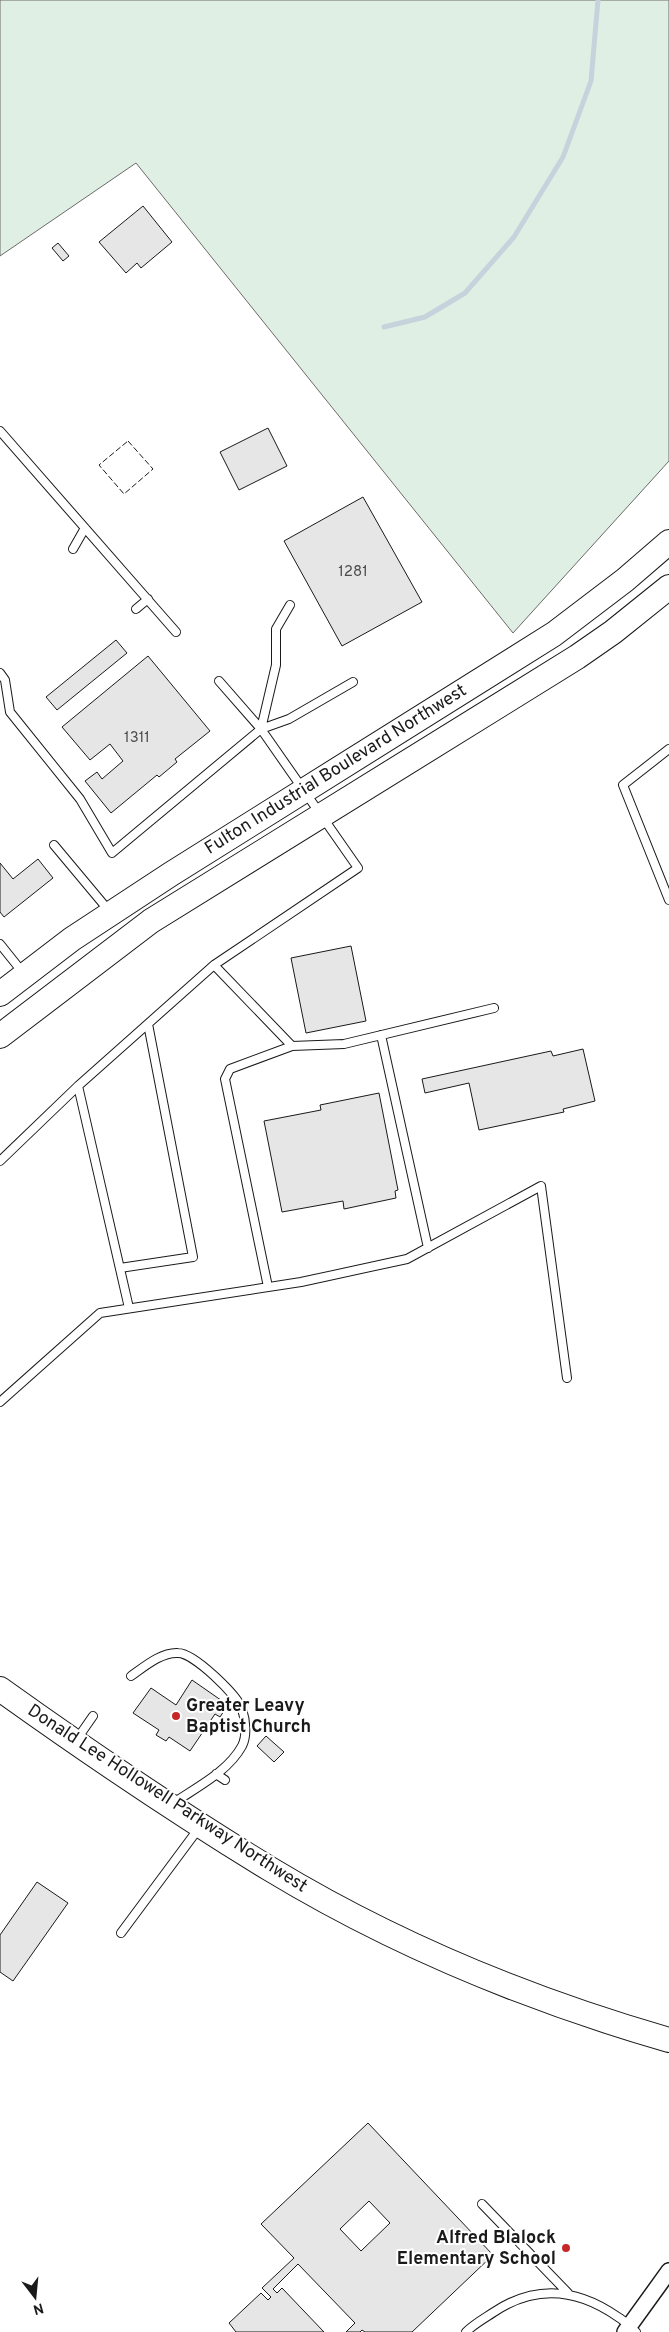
<svg xmlns="http://www.w3.org/2000/svg" width="669" height="2332" font-family="Overpass,sans-serif">
<rect width="100%" height="100%" fill="#fff"/>
<!-- green -->
<path fill="#e0efe3" stroke="#6a6a6a" d="M0 0H669V461L513 633 136 163 0 256Z"/>
<g fill="none" stroke-linecap="round" stroke-linejoin="round">
<!-- stream -->
<path stroke="#c6d2dc" stroke-width="5" d="M384 327 425 317 465 293 514 237 563 157 591 81 598 0"/>
</g>
<!-- building -->
<path fill="#e6e6e6" stroke="#1a1a1a" fill-rule="evenodd" d="M143 206 172 242 141 268 137 263 126 273 99 242Z
M58 243 69 256 63 261 52 248Z
M268 428 287 466 239 490 220 452Z
M363 497 422 602 342 646 284 541Z
M116 640 127 653 57 710 46 697Z
M148 656 210 731 175 759 177 762 159 777 157 775 111 813 85 781 97 772 102 779 123 761 110 744 90 760 62 727Z
M38 859 53 878 4 917 0 912V863L13 879Z
M351 946 366 1021 306 1033 291 958Z
M583 1049 595 1101 563 1109 564 1112 479 1130 469 1083 425 1093 422 1079 551 1051 553 1056Z
M379 1093 398 1190 395 1191 396 1198 344 1209 343 1201 282 1212 264 1121 321 1110 320 1105Z
M192 1680 228 1705 220 1717 215 1714 190 1751 169 1737 166 1741 156 1735 159 1730 133 1713 151 1688 176 1705Z
M266 1736 284 1752 274 1762 257 1746Z
M37 1882 68 1903 13 1981 0 1972V1935Z
M368 2123 493 2255 412 2332H365L362 2330 360 2332H346L355 2323 298 2264 273 2289 277 2293 282 2288 324 2332H236L229 2323 261 2293 268 2300 271 2297 262 2288 294 2258 261 2224ZM369 2201 390 2223 361 2251 340 2229Z"/>
<g fill="none" stroke-linecap="round" stroke-linejoin="round">
<!-- lane casing -->
<g stroke="#1a1a1a" stroke-width="10">
<path id="lane" d="M0 431 176 632
M73 549 85 528
M136 609 148 599
M0 673 5 680 10 712 80 799 112 853 261 729 276 665V629L290 605
M219 681 261 729
M669 749 623 785 669 900
M54 845 110 912
M0 944 24 974
M214 965 292 1046 344 1044 494 1008
M381 1035 428 1248
M78 1086 129 1308
M0 1161 78 1086 214 965 358 868 261 729 289 719 353 682
M120 1268 193 1257 148 1024
M268 1287 225 1079 230 1069 292 1046
M0 1402 100 1313 301 1282 407 1259 541 1186 567 1378
M131 1676C144 1667 161 1652 178 1653 194 1653 237 1695 242 1709 246 1721 247 1736 242 1746 228 1772 195 1788 172 1804
M77 1739 93 1716
M216 1774 225 1780
M121 1933 199 1828
M482 2204 568 2293
M466 2332C474 2324 485 2318 494 2312 536 2284 578 2289 618 2317 625 2321 630 2327 636 2332"/>
</g>
<!-- street casing -->
<g stroke="#1a1a1a" stroke-width="18">
<path id="street" d="M625 2332 669 2271"/>
</g>
<!-- primary casing -->
<g stroke="#1a1a1a" stroke-width="26">
<path id="primary" d="M0 994 72 939 171 874 554 634 625 580 669 542
M0 1036 151 921 577 657 613 632 669 587
M0 1689C88 1752 178 1813 270 1869 394 1944 530 2000 669 2040"/>
</g>
<!-- lane -->
<use href="#lane" stroke="#fff" stroke-width="8"/>
<!-- street -->
<use href="#street" stroke="#fff" stroke-width="15"/>
<!-- primary -->
<use href="#primary" stroke="#fff" stroke-width="24"/>
<!-- fence -->
<path stroke="#1a1a1a" stroke-width="1" stroke-dasharray="6 2.5" stroke-linecap="butt" d="M128 441 153 469 124 494 99 465Z"/>
</g>
<!-- markers -->
<g fill="#c62828" stroke="#fff" stroke-width="2">
<circle cx="176" cy="1716" r="5"/>
<circle cx="566" cy="2248" r="5"/>
</g>
<g text-anchor="middle" dominant-baseline="central" stroke-width="4" stroke-linejoin="round" paint-order="stroke">
<!-- number labels -->
<g font-size="15" fill="#4d4d4d">
<text x="353" y="572">1281</text>
<text x="137" y="738">1311</text>
</g>
<!-- street labels -->
<g font-size="18" fill="#1a1a1a" stroke="#fff">
<text transform="translate(336 770) rotate(-32)">Fulton Industrial Boulevard Northwest</text>
<text transform="translate(167 1799) rotate(33)">Donald Lee Hollowell Parkway Northwest</text>
</g>
<!-- poi labels -->
<g font-size="18" font-weight="bold" fill="#1a1a1a" stroke="#fff" text-anchor="start">
<text x="186" y="1706">Greater Leavy<tspan x="186" dy="21">Baptist Church</tspan></text>
<text x="556" y="2238" text-anchor="end">Alfred Blalock<tspan x="556" dy="21">Elementary School</tspan></text>
</g>
</g>
<!-- north arrow -->
<g transform="translate(35 2297) rotate(164)" stroke="#ffffff" stroke-width="4" paint-order="stroke">
<path d="M0-4L9 19L0 12L-9 19Z" fill="#1a1a1a"/>
<text y="-8" font-size="14" font-weight="bold" text-anchor="middle" fill="#1a1a1a">N</text>
</g>
</svg>
